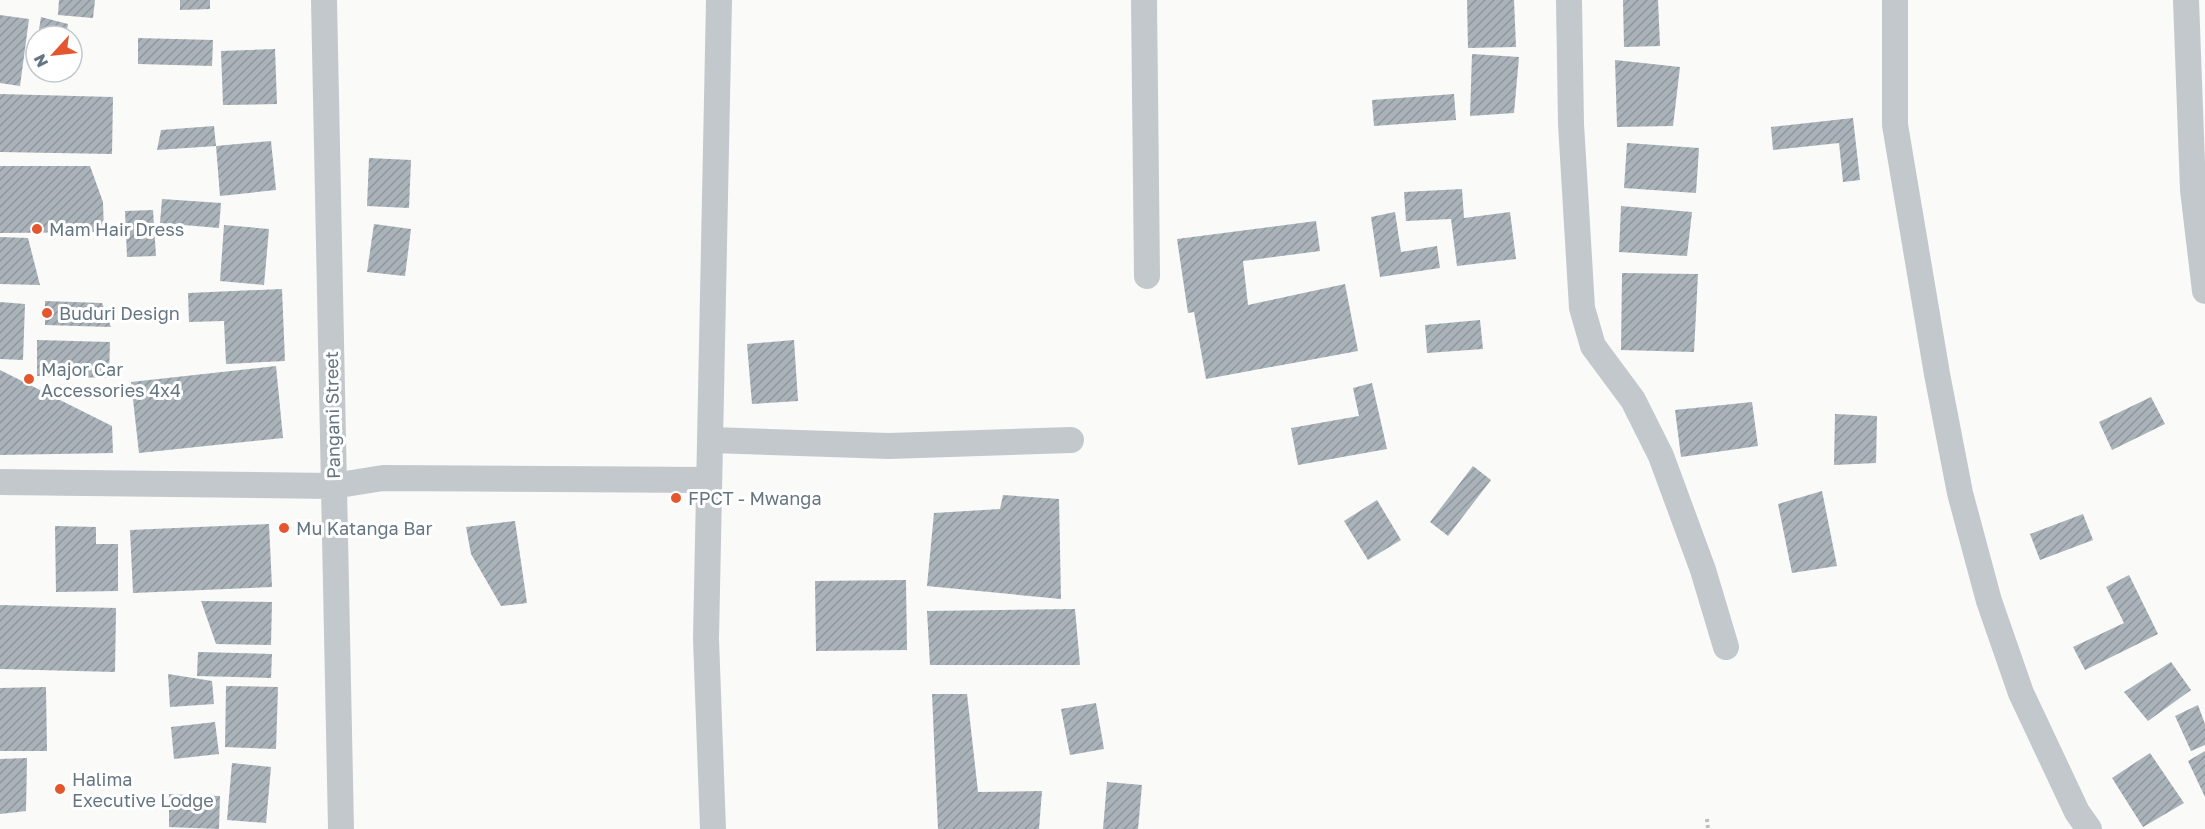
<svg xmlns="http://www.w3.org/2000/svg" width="2205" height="829" font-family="'Golos Text',sans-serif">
<defs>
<pattern id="building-hatch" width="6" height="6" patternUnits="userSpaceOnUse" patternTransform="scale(1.5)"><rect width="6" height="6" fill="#aab3b9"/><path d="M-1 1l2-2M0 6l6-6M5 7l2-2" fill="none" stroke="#8e969c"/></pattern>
</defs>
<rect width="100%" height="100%" fill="#fafaf8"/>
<!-- building -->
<path fill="url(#building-hatch)" d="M59 0H95L93 18 58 15Z
M180 0H210V9L180 10Z
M1467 0H1514L1516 47 1468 48Z
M1623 0H1658L1660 46 1624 47Z
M0 15 29 19 20 86 0 83Z
M41 17 68 24 66 36H38Z
M138 38 213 40 212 66 138 64Z
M275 49 277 104 223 105 221 51Z
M1472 54 1519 57 1514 113 1470 116Z
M1615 60 1680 67 1673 126 1617 127Z
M0 94 113 97 112 154 0 152Z
M1454 94 1456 120 1374 126 1372 100Z
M1853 118 1860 180 1843 182 1839 143 1773 150 1771 127Z
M214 126 216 146 157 150 161 130Z
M271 141 276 190 220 196 216 146Z
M1627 143 1699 148 1696 193 1624 188Z
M369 158 411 160 409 208 367 206Z
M0 166H90L103 202 104 232 0 233Z
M1462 189 1464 218 1510 212 1516 259 1457 266 1451 219 1406 221 1404 192Z
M162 199 221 203 219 228 160 223Z
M1621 206 1692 212 1687 256 1619 252Z
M153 210 156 256 127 257 125 211Z
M1395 212 1401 252 1437 246 1440 268 1380 277 1371 217Z
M1316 221 1320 251 1243 261 1248 305 1345 284 1358 351 1206 379 1194 312 1188 313 1177 239Z
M374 224 411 229 405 276 367 272Z
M224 225 269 229 264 285 220 281Z
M0 237 28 238 40 285 0 284Z
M1622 273 1698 274 1694 352 1621 350Z
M282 289 285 361 226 364 224 321 189 322 188 293Z
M45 301 102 303 111 327 45 325Z
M0 302 25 304 23 360 0 359Z
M1480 320 1483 349 1427 353 1425 325Z
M37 340 110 342 109 378 37 376Z
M794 340 798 401 752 404 747 344Z
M276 366 283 438 139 453 131 382Z
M0 370 112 426 113 453 0 455Z
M1372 383 1387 449 1298 465 1291 428 1359 416 1353 388Z
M2151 397 2165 424 2112 450 2099 422Z
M1752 402 1758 446 1681 457 1675 410Z
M1835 414 1877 416 1876 463 1834 465Z
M1473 466 1491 480 1448 536 1430 522Z
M1822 491 1837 566 1792 573 1778 504Z
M1003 495 1059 499 1061 599 927 586 934 513 1000 509Z
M1377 500 1401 540 1368 560 1344 521Z
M2083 514 2093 540 2040 560 2030 534Z
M515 521 527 603 501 606 471 554 466 527Z
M269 524 272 587 133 593 130 530Z
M55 526 96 527V544H118V591L56 592Z
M2129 575 2158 634 2085 670 2073 647 2124 623 2106 587Z
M906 580 907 650 816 651 815 581Z
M201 601 272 602 271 645 216 644Z
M0 605 116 608 115 672 0 669Z
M1075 609 1080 665H930L927 611Z
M198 652 272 654 271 678 197 676Z
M2171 662 2191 690 2148 721 2124 692Z
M168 674 212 681 214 704 170 707Z
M226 686 278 687 276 749 225 747Z
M46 687 47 751H0V688Z
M932 694H967L978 792 1042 791 1039 829H938Z
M1096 703 1104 749 1070 755 1061 709Z
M2198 705 2205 724V745L2191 751 2175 716Z
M215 722 219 754 174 759 171 727Z
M2205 751V797L2188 761Z
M2150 753 2184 803 2143 827 2112 778Z
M27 758 26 811 0 814V759Z
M232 763 271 767 266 823 227 820Z
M1107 782 1142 785 1138 829H1103Z
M169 794 220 796 219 829 169 827Z"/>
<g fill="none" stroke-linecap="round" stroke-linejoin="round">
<!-- path -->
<path stroke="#bbbfc2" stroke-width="4" stroke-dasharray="3 3" stroke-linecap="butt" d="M1707 819 1708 829"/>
<!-- street -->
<path stroke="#c3c8cc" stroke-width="26" d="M324 0 341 829
M1144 0 1147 276
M1569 0 1571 124 1582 308 1593 346 1633 400 1661 456 1703 570 1726 647
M1895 0V125L1937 374 1960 493 1989 601 2021 693 2077 812 2089 829
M2186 0 2193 190 2205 291
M711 440 889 446 1071 440
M0 482 333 486 383 478 709 480
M713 829 706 639 719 0"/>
</g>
<!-- markers -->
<g fill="#e4572e" stroke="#fff" stroke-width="2">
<circle cx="37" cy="229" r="6"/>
<circle cx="47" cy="313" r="6"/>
<circle cx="29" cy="379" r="6"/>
<circle cx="676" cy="498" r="6"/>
<circle cx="284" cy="528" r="6"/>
<circle cx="60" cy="789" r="6"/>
</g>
<g text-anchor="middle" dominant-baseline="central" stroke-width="6" stroke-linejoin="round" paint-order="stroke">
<!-- poi labels -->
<g font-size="18" fill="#657683" stroke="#fff" text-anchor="start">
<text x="49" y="229">Mam Hair Dress</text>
<text x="59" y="313">Buduri Design</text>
<text x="41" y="369">Major Car<tspan x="41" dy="21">Accessories 4x4</tspan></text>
<text x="688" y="498">FPCT - Mwanga</text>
<text x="296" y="528">Mu Katanga Bar</text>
<text x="72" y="779">Halima<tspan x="72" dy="21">Executive Lodge</tspan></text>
</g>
<!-- street labels -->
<g font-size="18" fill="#657683" stroke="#fff">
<text transform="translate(332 415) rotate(-91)">Pangani Street</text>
</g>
</g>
<!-- north arrow -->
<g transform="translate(54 54) rotate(243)"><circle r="28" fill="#ffffff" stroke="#c1c8cd" stroke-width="1.5"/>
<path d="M0-4.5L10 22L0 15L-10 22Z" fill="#e4572e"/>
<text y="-9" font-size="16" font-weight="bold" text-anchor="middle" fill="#657683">N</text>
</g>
</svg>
